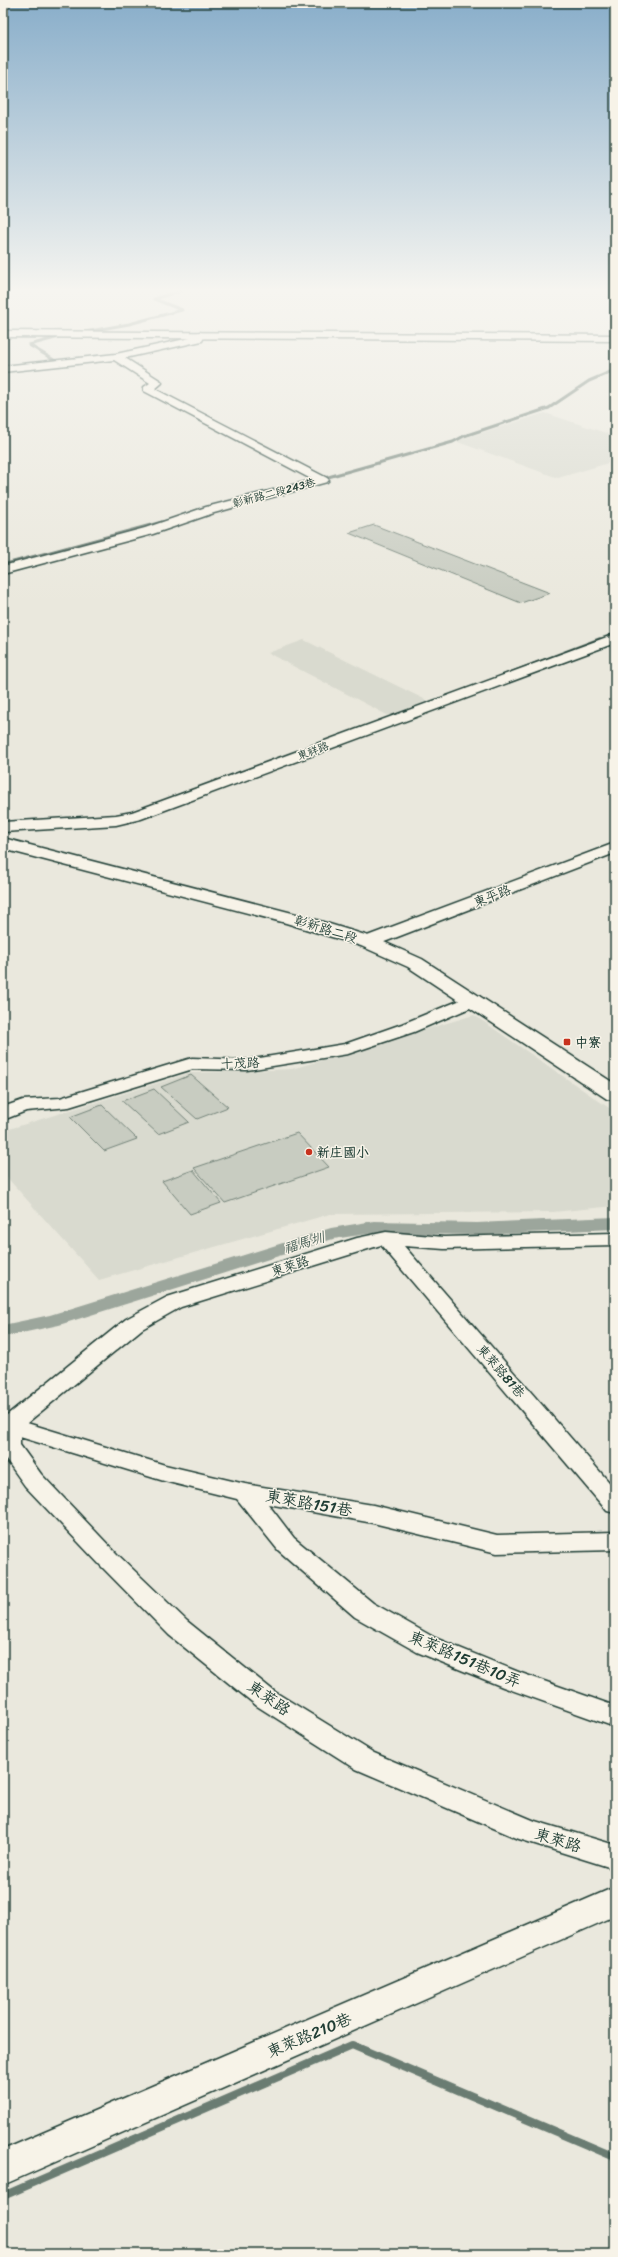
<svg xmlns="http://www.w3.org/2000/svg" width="618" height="2257" font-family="Sriracha,'LXGW WenKai TC',sans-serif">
<rect width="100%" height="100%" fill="#eae8dd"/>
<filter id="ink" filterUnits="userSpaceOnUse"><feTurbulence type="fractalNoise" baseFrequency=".025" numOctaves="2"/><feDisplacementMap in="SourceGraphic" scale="8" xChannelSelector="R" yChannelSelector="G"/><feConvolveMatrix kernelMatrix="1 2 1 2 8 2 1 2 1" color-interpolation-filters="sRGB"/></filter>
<g filter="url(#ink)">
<!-- built -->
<path fill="#d9dacf" d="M545 413 615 436V461L558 478 455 441Z
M304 640 428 701 389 716 268 653Z
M474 1015 615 1112V1206L553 1212 330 1214 99 1280 3 1173V1131L190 1073 292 1069Z"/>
<!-- green -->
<path fill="#c8ccc1" stroke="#74847a" d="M374 525 550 593 521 603 349 533Z
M191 1075 228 1107 197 1119 161 1087Z
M154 1089 189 1122 158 1134 122 1101Z
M102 1105 137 1139 104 1151 70 1117Z
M297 1133 329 1167 225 1203 194 1168Z
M193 1170 221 1203 190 1214 162 1181Z"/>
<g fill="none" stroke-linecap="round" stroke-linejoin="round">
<!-- stream-far2 -->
<path stroke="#6a7c72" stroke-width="3" d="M79 333 129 324 182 310 154 299 187 289
M54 360 29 345 63 336
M321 479 453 442 464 436 549 408 589 381 615 370"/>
<!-- stream-far1 -->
<path stroke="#6a7c72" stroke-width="3.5" d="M3 565 163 522
M505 675 600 639"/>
<!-- stream -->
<path stroke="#6a7c72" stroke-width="8" d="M3 2196 352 2045 615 2157"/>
<!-- canal -->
<path fill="#9ca69c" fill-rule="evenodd" d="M615 1217V1229L477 1235 374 1233 333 1239 59 1325 3 1337V1325L50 1315 331 1228 374 1221 477 1223Z"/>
<!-- minor casing -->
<g stroke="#1f3d34" stroke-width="3">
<path id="minor" d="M200 332 205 335 202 341 125 358 161 381 162 383 155 389 327 478 329 480 327 482 214 513 153 534 3 574V566L145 528 206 507 313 480 144 391V387L150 383 114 360 3 372V366L116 354 195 337 197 333Z
M615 634V643L141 819 116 825 3 832V822L116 815 132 812Z
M615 843V853L374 946H362L360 942 362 938Z
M473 995 479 996 482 1000 479 1004 414 1032 348 1054 247 1070 193 1069 69 1107 26 1111 3 1120V1107L23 1100 60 1098 192 1058 247 1060 345 1044 402 1024Z
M386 1232 444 1237 615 1233V1245L444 1249 404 1246 615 1489V1513L607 1511 381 1245 181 1307 142 1329 27 1423 165 1465 245 1484 373 1505 497 1535 615 1532V1550L497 1553 373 1523 268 1504 294 1538 373 1603 435 1638 521 1673 615 1706V1727L503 1687 417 1652 355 1617 278 1550 237 1499 164 1481 20 1437V1445L41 1474 117 1554 187 1621 275 1692 374 1753 535 1821 615 1845V1869L519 1839 356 1769 257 1706 169 1635 101 1566 25 1486 3 1455V1414L7 1415 126 1319 167 1297 357 1238Z"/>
</g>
<!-- tertiary casing -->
<g stroke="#1f3d34" stroke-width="3">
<path id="tertiary" d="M3 838 300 915 375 938 422 959 615 1084V1100L607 1099 408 967 361 946 286 923 3 849Z
M615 1887V1916L3 2185V2150Z"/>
</g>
<!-- secondary casing -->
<g stroke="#1f3d34" stroke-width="3">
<path id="secondary" d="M3 331 615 335V341L3 337Z"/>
</g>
<!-- minor -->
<use href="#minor" fill="#f7f3e8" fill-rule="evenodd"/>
<!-- tertiary -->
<use href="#tertiary" fill="#f7f3e8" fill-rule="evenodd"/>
<!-- secondary -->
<use href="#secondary" fill="#f7f3e8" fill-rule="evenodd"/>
</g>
</g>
<!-- sky -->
<linearGradient id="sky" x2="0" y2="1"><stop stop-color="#89aeca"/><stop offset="0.48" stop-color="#f6f5f0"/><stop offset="1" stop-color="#f6f5f0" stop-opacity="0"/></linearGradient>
<rect width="618" height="605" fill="url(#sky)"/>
<!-- markers -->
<g fill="#c8321e" stroke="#f7f3e8" stroke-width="1.5">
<rect x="563" y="1038" width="8" height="8" rx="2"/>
<circle cx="309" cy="1152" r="4"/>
</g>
<g text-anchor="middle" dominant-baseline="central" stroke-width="3" stroke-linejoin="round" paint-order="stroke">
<!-- far-street labels -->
<g font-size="11" fill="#1f3d34" stroke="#f7f3e8">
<text transform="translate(274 493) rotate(-15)">彰新路二段243巷</text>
<text transform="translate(313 751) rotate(-20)">東祥路</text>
</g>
<!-- street labels -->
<g font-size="13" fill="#1f3d34" stroke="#f7f3e8">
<text transform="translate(492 896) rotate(-21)">東平路</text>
<text transform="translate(326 929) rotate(17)">彰新路二段</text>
<text transform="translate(240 1063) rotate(-2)">十茂路</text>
<text transform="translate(290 1266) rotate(-18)">東萊路</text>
<text transform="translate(501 1371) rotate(49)">東萊路81巷</text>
</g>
<!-- poi labels -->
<g font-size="13" font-weight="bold" fill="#1f3d34" stroke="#f7f3e8" text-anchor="start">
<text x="575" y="1042">中寮</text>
<text x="317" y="1152">新庄國小</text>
</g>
<!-- water labels -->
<g font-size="14" font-style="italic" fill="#445c53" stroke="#f7f3e8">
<text transform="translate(304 1243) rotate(-17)">福馬圳</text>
</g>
<!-- near-street labels -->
<g font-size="16" fill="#1f3d34" stroke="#f7f3e8">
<text transform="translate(309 1503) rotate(10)">東萊路151巷</text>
<text transform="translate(465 1659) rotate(23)">東萊路151巷10弄</text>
<text transform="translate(269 1698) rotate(35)">東萊路</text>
<text transform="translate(558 1840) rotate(17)">東萊路</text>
<text transform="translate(309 2035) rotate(-23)">東萊路210巷</text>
</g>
</g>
<!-- margin -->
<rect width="618" height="2257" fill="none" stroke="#f7f3e8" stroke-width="16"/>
<rect x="8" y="8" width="602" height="2241" fill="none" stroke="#1f3d34" stroke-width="1.5" filter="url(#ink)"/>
</svg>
